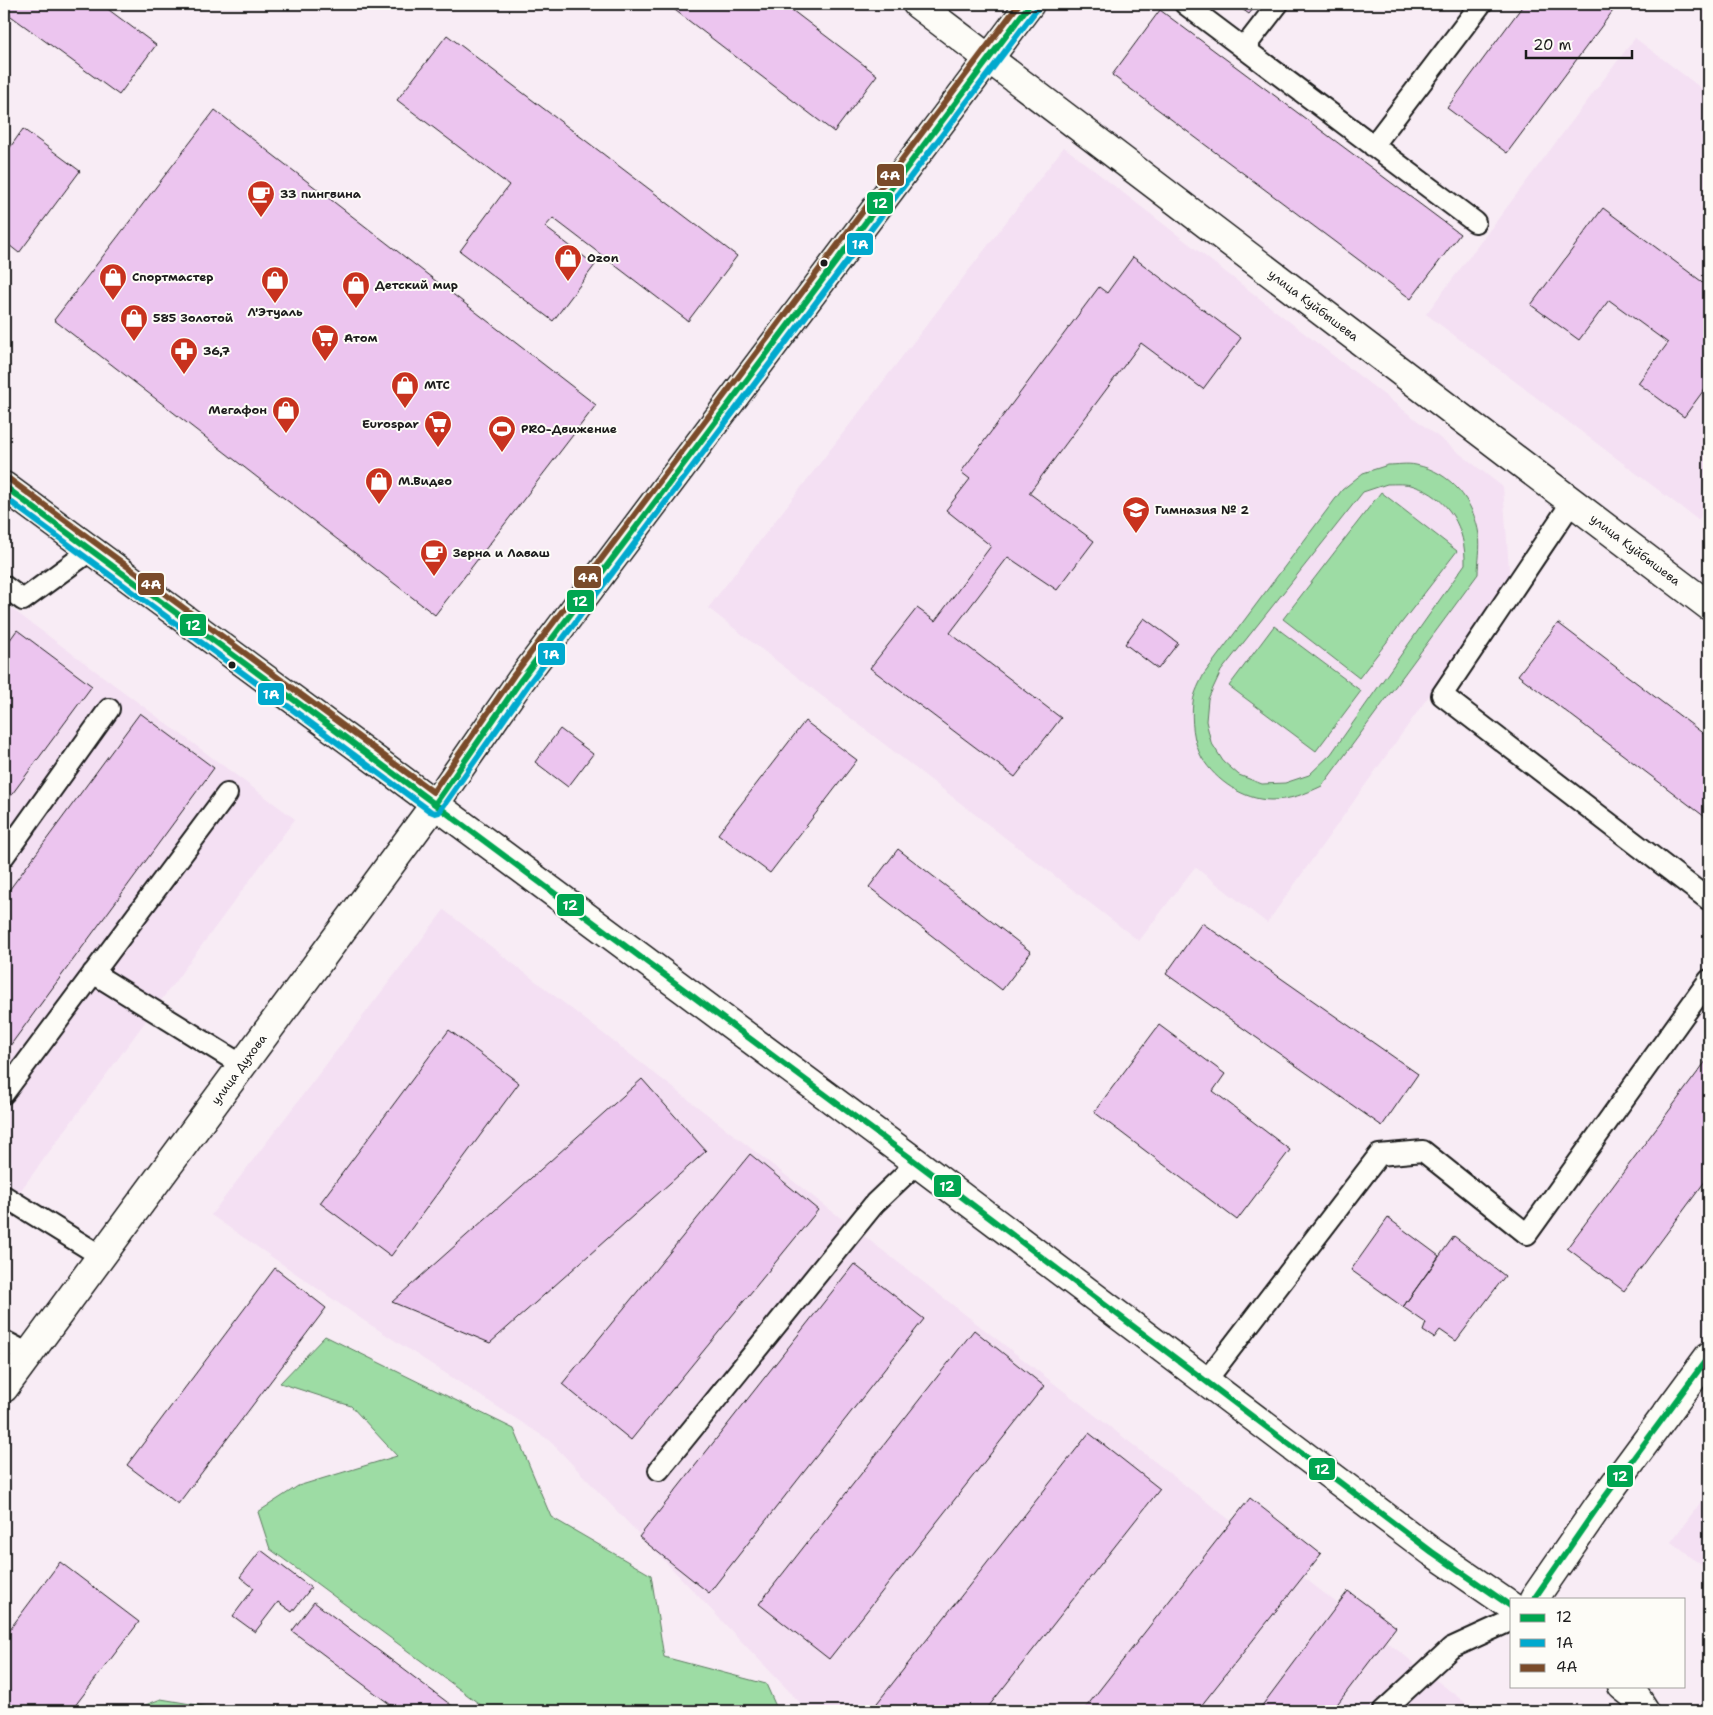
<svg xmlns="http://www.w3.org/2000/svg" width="1713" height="1715" font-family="'Shantell Sans',sans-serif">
<rect width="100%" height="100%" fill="#f8ecf5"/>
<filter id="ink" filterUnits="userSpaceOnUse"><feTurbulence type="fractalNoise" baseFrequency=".02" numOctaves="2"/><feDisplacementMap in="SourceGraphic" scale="10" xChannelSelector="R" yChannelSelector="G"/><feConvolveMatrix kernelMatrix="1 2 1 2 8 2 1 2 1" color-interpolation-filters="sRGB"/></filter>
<g filter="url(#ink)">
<!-- built -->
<path fill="#f4e0f3" d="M1635 38 1709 94V506L1698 520 1426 314Z
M1064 147 1503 487 1510 582 1267 923 1195 867 1139 941 708 608Z
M4 603 295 819 4 1213Z
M444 910 1476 1711H808L549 1440 363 1320 211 1215Z
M1709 1491V1571L1671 1542Z"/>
<!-- green -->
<path fill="#9ddca4" stroke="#5c7c60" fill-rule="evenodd" d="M1388 465C1397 465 1407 463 1416 465 1451 472 1474 501 1479 535 1481 547 1478 562 1478 574L1322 786C1305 794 1290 800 1271 800 1244 800 1216 781 1202 758 1193 742 1191 720 1193 702 1194 693 1200 682 1204 674L1342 490 1363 473ZM1387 484C1395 484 1406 483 1414 486 1449 497 1466 529 1465 564L1331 754 1309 775 1285 783 1262 784 1239 775 1223 761 1211 742 1206 721 1208 699 1221 671 1363 492Z
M1381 492 1457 551 1359 678 1283 619Z
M1274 626 1361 691 1316 751 1229 686Z
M325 1336 514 1429 551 1517 651 1575 664 1657 766 1684 778 1711H489L270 1549 258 1512 298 1486 397 1456 351 1406 280 1383Z
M161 1699 233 1711H130Z"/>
<!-- building -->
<path fill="#ecc5ef" stroke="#1c1c1c" d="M4 4H101L156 45 119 95 4 11Z
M667 4H784L877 75 834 132Z
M1235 4H1257L1249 14Z
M1524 4H1618L1507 153 1447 108Z
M1160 10 1460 234 1411 299 1112 75Z
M447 35 737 256 688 321 553 218 545 227 595 265 553 321 460 251 509 185 397 100Z
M215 110 596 405 435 615 54 320Z
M23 129 80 171 19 253 4 241V156Z
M1603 208 1709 287V383L1684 417 1638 383 1668 343 1609 300 1579 340 1531 305Z
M1133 257 1241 338 1203 389 1141 343 1029 493 1094 541 1057 590 1008 557 950 633 1061 718 1015 777 870 668 917 608 935 621 991 546 946 510 970 479 961 472 1099 287 1107 293Z
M1144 618 1178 643 1158 669 1125 644Z
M1558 623 1709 738V820L1518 675Z
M17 630 92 686 4 805V648Z
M140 713 214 768 4 1054V897Z
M805 721 857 760 770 873 718 834Z
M560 729 593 754 568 787 535 762Z
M898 849 1031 952 1002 990 869 887Z
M1202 923 1418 1074 1382 1126 1166 974Z
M1159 1025 1225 1074 1213 1091 1290 1150 1237 1220 1094 1112Z
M449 1030 519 1083 391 1256 320 1203Z
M1709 1057V1176L1624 1291 1567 1248Z
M642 1079 706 1151 490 1343 392 1302Z
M750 1154 818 1210 631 1440 562 1384Z
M1388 1218 1439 1256 1403 1307 1351 1270Z
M1454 1236 1505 1276 1456 1341 1440 1330 1434 1338 1423 1331 1426 1323 1403 1307Z
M854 1264 924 1319 709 1593 639 1537Z
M275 1268 326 1308 178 1504 127 1465Z
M974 1330 1044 1386 829 1659 759 1604Z
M1089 1433 1160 1489 985 1711H880L874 1707Z
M1250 1498 1321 1554 1197 1711H1083Z
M261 1550 311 1588 292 1612 278 1602 255 1632 233 1616 254 1588 240 1577Z
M60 1562 139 1622 71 1711H4V1637Z
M1348 1591 1396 1627 1332 1711H1258Z
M314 1602 459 1711H399L292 1631Z"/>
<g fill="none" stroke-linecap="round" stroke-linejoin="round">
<!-- lane casing -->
<g stroke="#1c1c1c" stroke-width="24">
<path id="lane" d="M1185 4 1475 222
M1244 48 1278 4
M1373 146 1481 4
M1572 502 1442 695 1709 900
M4 586 23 600 91 550
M4 856 109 709
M93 973 242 1065
M4 1093 227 794
M4 1196 101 1256
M4 1341 29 1354
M1205 1382 1379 1155 1423 1151 1527 1234 1709 980
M659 1470 875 1203 917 1163
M1383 1711 1451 1648 1512 1620"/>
</g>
<!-- street casing -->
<g stroke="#1c1c1c" stroke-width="31">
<g id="street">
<path id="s1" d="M917 4 1709 606"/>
<path id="s2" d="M4 1388 435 804 521 680 1030 4"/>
<path d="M1534 1599 1599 1505 1709 1356"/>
</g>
</g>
<!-- secondary casing -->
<g stroke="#1c1c1c" stroke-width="31">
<path id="secondary" d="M4 486 358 747 917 1163 1432 1552 1512 1607
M1622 1686 1636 1697 1645 1711"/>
</g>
<!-- lane -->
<use href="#lane" stroke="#fdfcf7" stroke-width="20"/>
<!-- street -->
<use href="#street" stroke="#fdfcf7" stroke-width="28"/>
<!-- secondary -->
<use href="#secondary" stroke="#fdfcf7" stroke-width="28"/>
<!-- bus-1 casing -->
<g stroke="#fdfcf7" stroke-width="10">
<path id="bus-1" d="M4 486 358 747 917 1163 1432 1552 1512 1607
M435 804 521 680 1030 4
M1534 1599 1599 1505 1709 1356"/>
</g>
<!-- bus-2 casing -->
<g stroke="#fdfcf7" stroke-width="10">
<path id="bus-2" d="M4 497 430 811 435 813 439 812 528 685 1037 9"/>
</g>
<!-- bus-3 casing -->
<g stroke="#fdfcf7" stroke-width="10">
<path id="bus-3" d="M9 479 433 792 514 675 1019 4"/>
</g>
<!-- bus-1 -->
<use href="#bus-1" stroke="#00a651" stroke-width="6"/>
<!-- bus-2 -->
<use href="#bus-2" stroke="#00a9ce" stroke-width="6"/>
<!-- bus-3 -->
<use href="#bus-3" stroke="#7a4b2a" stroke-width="6"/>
</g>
</g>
<!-- icons -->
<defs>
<g id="cafe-pin" transform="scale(1.4375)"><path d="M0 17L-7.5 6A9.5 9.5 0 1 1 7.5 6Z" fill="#c8321e" stroke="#fdfcf7"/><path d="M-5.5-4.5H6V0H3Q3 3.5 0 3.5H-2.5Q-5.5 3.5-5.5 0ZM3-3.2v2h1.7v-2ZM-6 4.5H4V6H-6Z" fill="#fff"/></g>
<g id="shop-pin" transform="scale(1.4375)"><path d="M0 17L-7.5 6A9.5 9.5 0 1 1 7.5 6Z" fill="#c8321e" stroke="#fdfcf7"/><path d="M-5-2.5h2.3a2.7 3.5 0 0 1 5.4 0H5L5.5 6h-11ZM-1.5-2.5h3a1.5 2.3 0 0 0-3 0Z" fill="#fff"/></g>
<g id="supermarket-pin" transform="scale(1.4375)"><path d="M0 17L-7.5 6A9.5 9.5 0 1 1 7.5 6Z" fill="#c8321e" stroke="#fdfcf7"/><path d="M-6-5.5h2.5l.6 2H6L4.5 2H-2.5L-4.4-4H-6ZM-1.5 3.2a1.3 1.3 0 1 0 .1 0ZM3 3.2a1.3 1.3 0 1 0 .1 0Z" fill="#fff"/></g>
<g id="pharmacy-pin" transform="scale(1.4375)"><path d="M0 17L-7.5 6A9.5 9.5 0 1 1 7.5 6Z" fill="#c8321e" stroke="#fdfcf7"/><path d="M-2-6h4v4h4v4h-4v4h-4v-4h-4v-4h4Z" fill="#fff"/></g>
<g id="stadium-pin" transform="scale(1.4375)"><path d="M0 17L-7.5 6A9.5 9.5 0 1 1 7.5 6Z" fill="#c8321e" stroke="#fdfcf7"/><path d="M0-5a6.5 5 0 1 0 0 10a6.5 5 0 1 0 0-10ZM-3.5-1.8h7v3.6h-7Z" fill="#fff"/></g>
<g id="school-pin" transform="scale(1.4375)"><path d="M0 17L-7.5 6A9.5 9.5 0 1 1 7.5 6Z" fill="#c8321e" stroke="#fdfcf7"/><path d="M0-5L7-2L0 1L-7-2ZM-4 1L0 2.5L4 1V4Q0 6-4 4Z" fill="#fff"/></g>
</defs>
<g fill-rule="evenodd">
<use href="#cafe-pin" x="261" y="194"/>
<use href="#shop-pin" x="568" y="258"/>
<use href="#shop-pin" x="113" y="277"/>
<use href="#shop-pin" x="275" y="280"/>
<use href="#shop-pin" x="356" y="285"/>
<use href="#shop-pin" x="134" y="318"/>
<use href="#supermarket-pin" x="325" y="338"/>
<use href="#pharmacy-pin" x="184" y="351"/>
<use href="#shop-pin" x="405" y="385"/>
<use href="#shop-pin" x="286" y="410"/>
<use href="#supermarket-pin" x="438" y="424"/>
<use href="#stadium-pin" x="502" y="429"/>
<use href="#shop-pin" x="379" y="481"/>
<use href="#school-pin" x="1136" y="510"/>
<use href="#cafe-pin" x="434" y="553"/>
</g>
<!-- markers -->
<g fill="#1c1c1c" stroke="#fdfcf7" stroke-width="2">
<circle cx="824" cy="263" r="4.5"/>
<circle cx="232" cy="665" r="4.5"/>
</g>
<g text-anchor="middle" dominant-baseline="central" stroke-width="4" stroke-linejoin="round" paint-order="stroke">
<!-- poi labels -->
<g font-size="12" font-weight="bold" fill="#1c1c1c" stroke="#fdfcf7" text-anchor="start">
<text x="280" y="194">33 пингвина</text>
<text x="587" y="258">Ozon</text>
<text x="132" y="277">Спортмастер</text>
<text x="375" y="285">Детский мир</text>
<text x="275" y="312" text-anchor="middle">Л'Этуаль</text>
<text x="153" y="318">585 Золотой</text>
<text x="344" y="338">Атом</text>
<text x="203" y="351">36,7</text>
<text x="424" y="385">МТС</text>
<text x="267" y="410" text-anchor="end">Мегафон</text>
<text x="419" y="424" text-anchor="end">Eurospar</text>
<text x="521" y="429">PRO-Движение</text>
<text x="398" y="481">М.Видео</text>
<text x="1155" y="510">Гимназия № 2</text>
<text x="453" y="553">Зерна и Лаваш</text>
</g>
<!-- street labels -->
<g font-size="12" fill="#1c1c1c" stroke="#fdfcf7">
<text stroke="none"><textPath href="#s1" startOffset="498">улица Куйбышева</textPath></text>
<text stroke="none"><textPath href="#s1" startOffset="902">улица Куйбышева</textPath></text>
<text stroke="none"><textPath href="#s2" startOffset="396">улица Духова</textPath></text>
</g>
</g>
<g stroke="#fdfcf7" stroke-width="2">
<rect x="876" y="163" width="29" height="24" rx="5" fill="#7a4b2a"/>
<rect x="866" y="191" width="28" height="24" rx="5" fill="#00a651"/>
<rect x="846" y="232" width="28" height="24" rx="5" fill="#00a9ce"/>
<rect x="573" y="565" width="29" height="24" rx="5" fill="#7a4b2a"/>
<rect x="137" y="572" width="28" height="24" rx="5" fill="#7a4b2a"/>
<rect x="566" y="589" width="29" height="24" rx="5" fill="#00a651"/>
<rect x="179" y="613" width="28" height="24" rx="5" fill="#00a651"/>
<rect x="537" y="642" width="29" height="24" rx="5" fill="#00a9ce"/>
<rect x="257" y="682" width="28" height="24" rx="5" fill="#00a9ce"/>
<rect x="556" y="893" width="29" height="24" rx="5" fill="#00a651"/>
<rect x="933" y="1174" width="29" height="24" rx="5" fill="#00a651"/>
<rect x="1308" y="1457" width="28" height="24" rx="5" fill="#00a651"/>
<rect x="1606" y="1464" width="28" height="24" rx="5" fill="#00a651"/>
</g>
<g font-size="14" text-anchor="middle" font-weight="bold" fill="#fff">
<text x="890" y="180">4А</text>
<text x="880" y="208">12</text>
<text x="860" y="249">1А</text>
<text x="588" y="582">4А</text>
<text x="151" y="589">4А</text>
<text x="580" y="606">12</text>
<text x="193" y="630">12</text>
<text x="551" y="659">1А</text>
<text x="271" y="699">1А</text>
<text x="570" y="910">12</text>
<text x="947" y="1191">12</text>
<text x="1322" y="1474">12</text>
<text x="1620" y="1481">12</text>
</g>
<!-- margin -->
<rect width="1713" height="1715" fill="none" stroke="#fdfcf7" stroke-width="20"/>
<rect x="10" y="10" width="1693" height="1695" fill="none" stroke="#1c1c1c" stroke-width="2" filter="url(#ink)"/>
<!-- legend -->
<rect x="1510" y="1598" width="175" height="90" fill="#fdfcf7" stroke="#a3a29f"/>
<rect x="1520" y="1614" width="25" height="8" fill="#00a651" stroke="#a3a29f"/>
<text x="1556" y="1622" font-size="15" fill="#1c1c1c">12</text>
<rect x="1520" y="1639" width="25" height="8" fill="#00a9ce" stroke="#a3a29f"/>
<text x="1556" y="1648" font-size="15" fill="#1c1c1c">1А</text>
<rect x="1520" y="1664" width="25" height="8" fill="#7a4b2a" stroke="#a3a29f"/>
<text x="1556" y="1672" font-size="15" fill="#1c1c1c">4А</text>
<!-- scale -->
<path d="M1526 50v8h106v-8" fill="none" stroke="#1c1c1c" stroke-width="2.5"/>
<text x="1533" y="50" font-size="15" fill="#1c1c1c" stroke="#fdfcf7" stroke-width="4" paint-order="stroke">20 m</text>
</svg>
